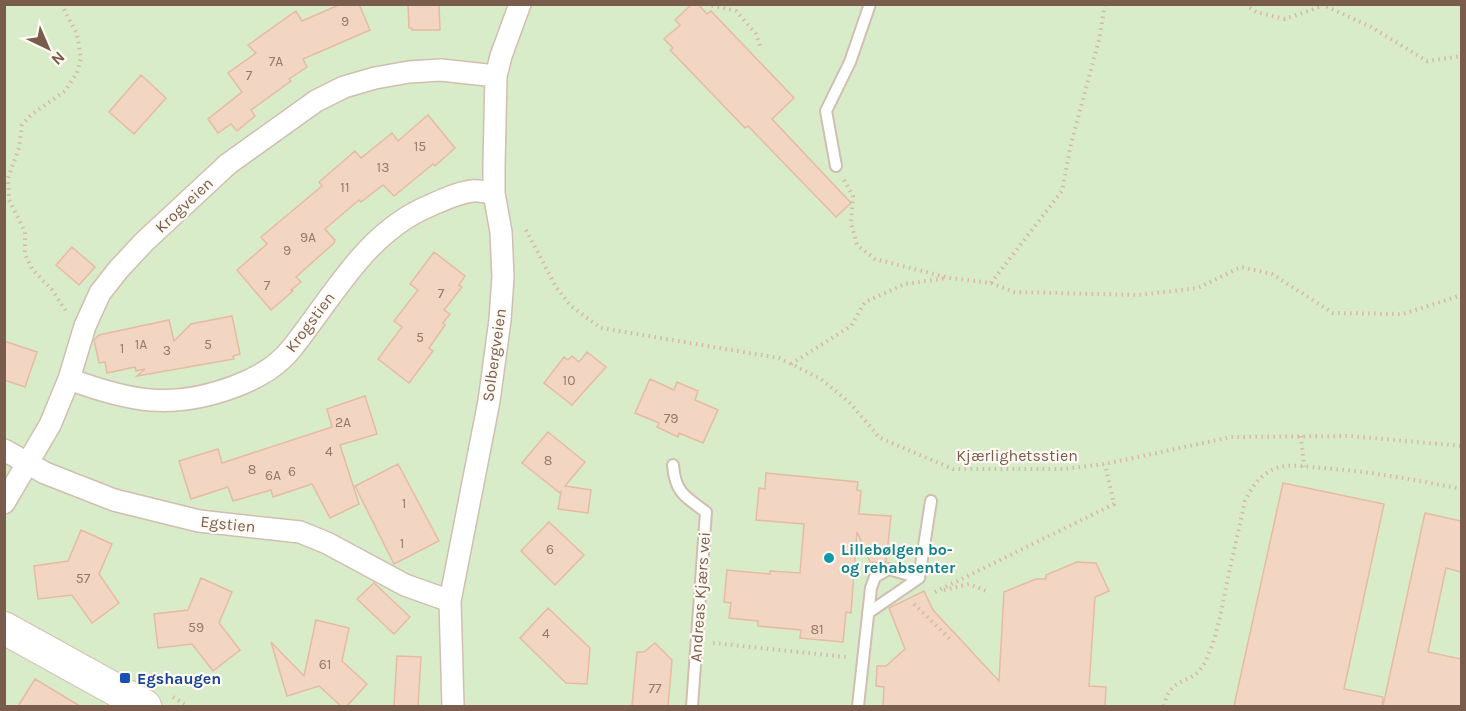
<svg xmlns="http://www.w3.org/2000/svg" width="1466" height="711" font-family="Karla,sans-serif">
<rect width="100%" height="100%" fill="#fdf6ec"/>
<!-- green -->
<path fill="#d8ecc9" d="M4 5H1461V706H5Z"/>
<!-- building -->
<path fill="#f3d5c3" stroke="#e6bba3" stroke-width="1.5" d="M341 4H359L370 30 303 59 307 67 289 79 291 81 251 110 255 116 237 131 231 124 218 133 208 119 242 92 228 73 256 53 248 45 296 11 302 21Z
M408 4H439L440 30H412V28H409Z
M692 4H698L707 14 711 11 794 98 772 119 851 203 836 217 748 126 745 128 670 50 673 48 664 39 680 25 675 20Z
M141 75 166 98 134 134 109 112Z
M428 115 455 148 435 166 433 164 394 196 383 185 361 202 359 200 325 229 335 240 334 243 296 277 301 282 291 290 293 291 271 310 237 270 267 244 261 237 322 186 319 182 355 151 361 158 392 133 398 141Z
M72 247 95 267 79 285 56 265Z
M434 252 465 276 459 285 462 287 444 310 450 314 443 323 445 325 429 348 433 351 409 383 378 359 402 327 394 321 418 290 410 284Z
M232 316 240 354 233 356 234 359 137 376 145 369 136 371 135 367 107 373 105 362 99 363 94 340 99 335 169 320 174 341 191 324Z
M4 341 37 352 25 387 4 380Z
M587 352 606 367 572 405 544 383 564 357 568 360 572 356 579 362Z
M650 379 674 390 677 382 698 391 695 400 718 410 703 443 679 433 678 437 657 427 659 423 635 413Z
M365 396 377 434 340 445 359 504 330 518 312 484 273 497 271 490 233 501 228 487 191 499 179 461 218 449 222 463 332 427 327 409Z
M548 432 585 462 565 486 591 490 588 513 558 509 561 492 560 493 522 463Z
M398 464 439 541 394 564 355 486Z
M766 473 858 482 857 490 861 491 859 514 891 516 886 562 884 563 870 562 857 532 851 613 846 612 843 642 800 638 801 630 758 626V621L729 618 731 603 724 602 727 570 770 574V571L800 573 804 524 756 520 759 488 765 489Z
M1283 483 1384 504 1344 689 1383 697 1382 706H1234Z
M1425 513 1461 521V572L1446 568 1428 652 1461 659V706H1383Z
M549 522 584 555 555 585 521 551Z
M81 530 112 544 99 574 119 603 92 623 72 595 38 599 34 566 68 561Z
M1077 562 1096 563 1109 591 1095 597 1089 686 1106 687 1105 706H883L884 687 876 686 877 666H886L905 649 889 608 924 591 933 610 999 681 1004 592 1036 579H1046V575Z
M201 578 232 592 219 623 240 650 213 671 192 644 158 648 154 614 188 610Z
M374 583 410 617 394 634 357 599Z
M548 608 590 648 587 684 566 683 520 638Z
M316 620 349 628 342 661 367 684 347 706H341L319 686 287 696 271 642 304 676Z
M655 643 672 660 668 706H632L637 652H644Z
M397 656 421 657 418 706H394Z
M35 679 80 706H18Z"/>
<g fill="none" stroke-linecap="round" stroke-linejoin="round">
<!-- lane casing -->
<g stroke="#d1beb0" stroke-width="14">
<path id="lane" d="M836 166 826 111 850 62 870 4
M673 465C675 492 685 497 706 512L692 706
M868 613 919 578 931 501
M858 706 871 588 875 577 889 569 919 578"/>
</g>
<!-- street casing -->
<g stroke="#d1beb0" stroke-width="24">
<path id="street" d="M69 379C131 402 173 410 236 386 257 378 278 366 292 348 333 297 365 233 429 206 442 200 457 193 472 191 479 190 487 193 494 193
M4 450 45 473 114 500 199 521 300 532 327 543 405 585 450 601
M4 503 50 425 69 379 85 326 100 293 118 270 144 242 228 164 316 101 344 87 375 78 409 72 441 70 496 76
M453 706 450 601 489 401 500 320 503 277 501 232 494 193V165L496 76 501 56 520 4"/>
</g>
<!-- secondary casing -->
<g stroke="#d6c0b0" stroke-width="34">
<path id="secondary" d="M4 628 145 706"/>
</g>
<!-- path -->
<path stroke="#d9b8a5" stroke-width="4" stroke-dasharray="1.5 4.5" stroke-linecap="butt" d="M61 4 77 34 81 58 77 73 65 91 31 115 22 125 19 148 8 178 9 200 25 232V254L32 269 52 290 66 311
M706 4 736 11 756 34 760 46
M1245 4 1256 12 1285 19 1322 6
M1321 4 1371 27 1427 61 1462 56
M844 180 853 196 851 223 857 245 875 259 950 278 991 283 1014 292 1138 295 1198 288 1241 267 1272 274 1333 313 1403 314 1462 295
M526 230 556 287 571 306 601 328 779 358 821 379 849 402 880 438 953 469H1064L1105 464 1231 437 1350 436 1462 446
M991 283 1062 191 1071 144 1099 40 1105 4
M791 364 851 326 865 302 905 284 947 278
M1301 436 1304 467
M944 590 969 584 989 592
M935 592 1114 504 1105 464
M914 604 952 641
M713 643 846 657
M173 697 187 706
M1164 706C1171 673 1192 688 1205 662 1217 638 1221 612 1226 587 1232 558 1239 529 1245 501 1252 486 1263 471 1280 467 1292 464 1308 467 1321 468 1369 471 1415 480 1462 489"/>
<!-- lane -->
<use href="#lane" stroke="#fff" stroke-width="10"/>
<!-- street -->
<use href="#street" stroke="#fff" stroke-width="21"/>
<!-- secondary -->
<use href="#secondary" stroke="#fff" stroke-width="32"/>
</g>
<!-- markers -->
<circle fill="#0f9aa8" stroke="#fffaf3" stroke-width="2" cx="829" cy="558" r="6"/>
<rect fill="#1a4fb4" stroke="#fffaf3" stroke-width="2" x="119" y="672" width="12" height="12" rx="3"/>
<g text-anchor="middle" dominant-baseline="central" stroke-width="4.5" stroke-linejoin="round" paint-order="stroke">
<!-- number labels -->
<g font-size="14" fill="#987a6a">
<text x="345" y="21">9</text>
<text x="276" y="61">7A</text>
<text x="249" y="75">7</text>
<text x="420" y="146">15</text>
<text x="383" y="167">13</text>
<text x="345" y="187">11</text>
<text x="308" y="237">9A</text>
<text x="287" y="250">9</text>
<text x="267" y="285">7</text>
<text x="441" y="293">7</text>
<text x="420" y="337">5</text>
<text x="141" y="344">1A</text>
<text x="208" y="344">5</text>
<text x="122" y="348">1</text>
<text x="167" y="350">3</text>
<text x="569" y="380">10</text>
<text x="671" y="418">79</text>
<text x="343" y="422">2A</text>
<text x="329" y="451">4</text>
<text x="548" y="460">8</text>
<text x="252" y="469">8</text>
<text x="292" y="471">6</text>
<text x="273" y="475">6A</text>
<text x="404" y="503">1</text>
<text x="402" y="543">1</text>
<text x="550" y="549">6</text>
<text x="83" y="578">57</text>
<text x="196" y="627">59</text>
<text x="817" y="629">81</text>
<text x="546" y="633">4</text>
<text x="325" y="664">61</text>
<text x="655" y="688">77</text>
</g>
<!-- street labels -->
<g font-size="16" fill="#7a5c4d" stroke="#fffaf3">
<text transform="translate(184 205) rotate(-43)">Krogveien</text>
<text transform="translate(310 322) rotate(-53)">Krogstien</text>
<text transform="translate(494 355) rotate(-82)">Solbergveien</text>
<text x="1017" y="455">Kjærlighetsstien</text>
<text transform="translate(228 524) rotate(6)">Egstien</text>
<text transform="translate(700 597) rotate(-86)">Andreas Kjærs vei</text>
</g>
<!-- culture labels -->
<g font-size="16" font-weight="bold" fill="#0d838f" stroke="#fffaf3" text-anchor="start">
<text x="841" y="549">Lillebølgen bo-<tspan x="841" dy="18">og rehabsenter</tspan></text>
</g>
<!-- transit labels -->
<g font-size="16" font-weight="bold" fill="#164399" stroke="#fffaf3" text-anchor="start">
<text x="137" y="678">Egshaugen</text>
</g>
</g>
<!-- border -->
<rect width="1466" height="711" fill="none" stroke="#7a5c4d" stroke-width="12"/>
<!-- north arrow -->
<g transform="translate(48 48) rotate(136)" stroke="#fffaf3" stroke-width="4.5" paint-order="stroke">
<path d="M0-4.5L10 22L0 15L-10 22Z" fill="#7a5c4d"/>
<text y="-9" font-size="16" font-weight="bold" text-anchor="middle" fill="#7a5c4d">N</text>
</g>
</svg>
